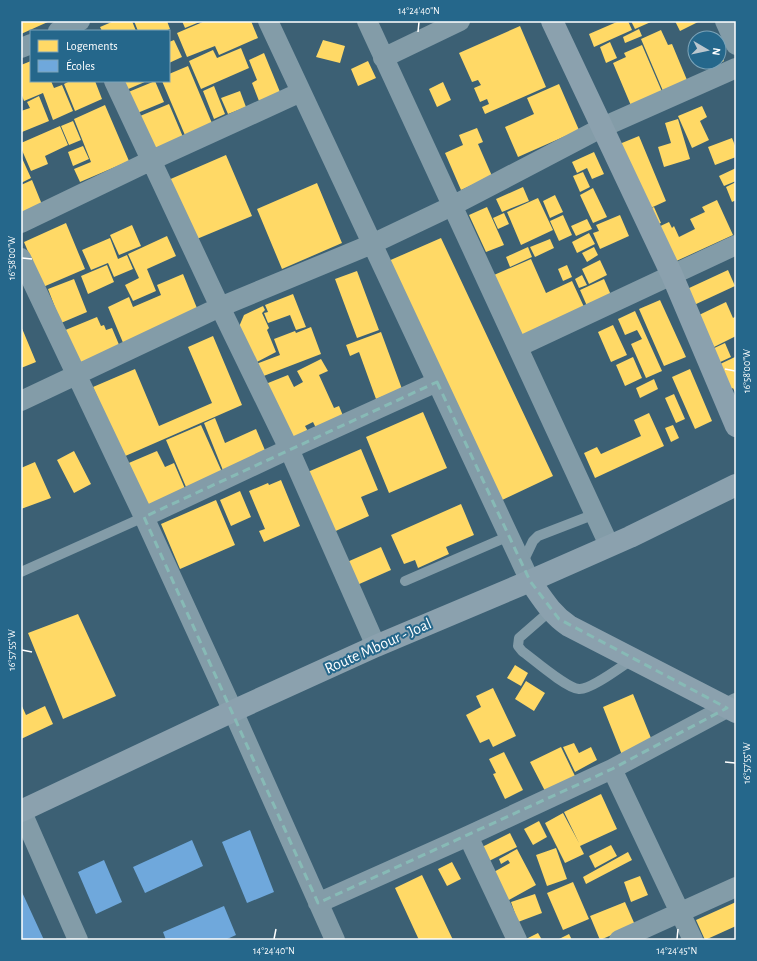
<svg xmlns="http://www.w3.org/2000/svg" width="757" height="961" font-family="'Alegreya Sans',sans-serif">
<rect width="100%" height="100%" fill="#3c6074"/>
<!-- homes -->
<path fill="#ffd966" d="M21 21H50L21 34Z
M114 21H132L136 31H102L100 27Z
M134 21H167L170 29 165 31H138Z
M182 21H202L185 28Z
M205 21H251L258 38 219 55 215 46 187 57 177 33Z
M619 21H628L632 30 594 47 589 34Z
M631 21H653L635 29Z
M675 21H700L680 31Z
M520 26 546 87 485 114 482 107 489 104 487 99 480 102 474 88 481 85 478 80 472 82 459 53Z
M639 29 642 36 625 43 623 37Z
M661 30 668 45 672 44 687 80 663 91 641 39Z
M174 40 182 57 169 63V42Z
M323 40 345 46 340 63 316 57Z
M610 42 617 58 606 63 600 47Z
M642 45 663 94 632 108 613 63 626 57 624 53Z
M241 48 249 68 201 89 189 61 213 50 217 58Z
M719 50 724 61 709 68 706 62H719Z
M264 53 280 92 259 101 252 83 257 80 249 60Z
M31 61V81H51L54 88 62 85 73 111 53 120 43 93 24 101 21 93V65Z
M368 61 376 78 358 86 351 69Z
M188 66 214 128 187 140 162 81H169V74Z
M70 81H95L102 99 75 111 64 84Z
M122 81H147L126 90Z
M155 81 164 102 135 114 126 93Z
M443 82 451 100 437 107 429 89Z
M559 84 579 130 518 157 505 127 534 114 527 98Z
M214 86 225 114 214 119 203 91Z
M240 91 246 107 228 114 221 98Z
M39 96 49 121 22 132 21 111 30 108 27 102Z
M169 104 183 137 153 149 140 116Z
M105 105 129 161 80 182 74 169 91 162 74 119Z
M702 106 707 117 700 121 709 140 692 148 678 116Z
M678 119 690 159 664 167 658 147 671 143 665 123Z
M73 121 81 140 69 145 61 126Z
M60 126 68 145 45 156 48 164 31 171 21 148V143Z
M477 128 483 142 478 144 492 176 461 190 445 153 463 145 459 135Z
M639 136 666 201 644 211 617 145Z
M732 138 736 148V157L715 165 708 147Z
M83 146 89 159 73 166 68 152Z
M594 152 604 174 592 179 587 168 577 173 572 162Z
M226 155 252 216 192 241 166 181Z
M21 156 31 178 21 183Z
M736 168V181L724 186 719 176Z
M583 172 590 187 580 192 573 176Z
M32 180 43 207 21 216V185Z
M736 182V200L732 202 726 187Z
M317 183 342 243 282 269 257 209Z
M523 187 529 201 502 212 496 199Z
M593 188 607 217 593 223 580 195Z
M555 195 563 212 550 218 543 201Z
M538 198 553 230 521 245 507 212Z
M717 200 733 235 672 263 656 228 669 222 672 228 674 226 679 237 695 229 690 219 705 212 702 207Z
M487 207 504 245 486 252 469 215Z
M654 207 661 223 651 227 644 211Z
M504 213 509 224 498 229 493 218Z
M563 215 572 235 559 241 550 221Z
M620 215 629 236 600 249 593 233 599 231 596 225Z
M587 219 592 229 576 236 571 226Z
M66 223 85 269 43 287 24 242Z
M132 225 141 246 119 255 110 235Z
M589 233 595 244 577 253 572 242Z
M167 236 176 256 147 269 156 291 133 301 125 285 139 278 128 254Z
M110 238 118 259 127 255 133 269 114 277 108 263 91 270 82 250Z
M441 238 553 476 496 503 386 262Z
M550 239 554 248 535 257 530 247Z
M528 247 532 257 510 267 506 257Z
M594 247 598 255 587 262 582 253Z
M531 259 546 293 572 281 585 309 522 338 494 275Z
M600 260 607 275 589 284 582 269Z
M107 265 114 282 88 294 81 276Z
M567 265 572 277 563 281 558 269Z
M728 270 735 286 694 305 687 289Z
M357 271 379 330 357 338 335 279Z
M183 274 199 313 124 345 108 307 129 297 133 307 161 295 157 285Z
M582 275 587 285 579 288 575 279Z
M74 279 87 312 61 323 48 289Z
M604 279 611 295 587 306 580 290Z
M293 294 306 327 296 330 290 315 268 323 264 313 268 312 265 305Z
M660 300 686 357 664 366 639 309Z
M726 302 733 318 736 316V336L714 347 699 315Z
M263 306 265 310 262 313 269 328 267 330 276 352 255 363 238 329 244 315Z
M635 311 662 371 646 378 631 344 642 339 637 330 625 335 618 319Z
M97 317 101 326 104 325 106 330 112 328 120 347 78 365 63 331Z
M613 325 627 355 611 362 598 332Z
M21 326 36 362 21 368Z
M311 327 321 354 261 377 256 364 280 355 274 339 295 331 296 333Z
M381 332 402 389 376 399 359 352 350 356 346 345Z
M213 336 242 405 123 457 93 387 135 369 159 426 212 403 188 347Z
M725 343 731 357 716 364 710 350Z
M633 357 642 378 625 386 616 365Z
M735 357 736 360V394L733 388 730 390 718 365Z
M321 359 328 371 319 375 334 408 339 406 346 423 319 434 313 422 305 426 311 437 291 447 263 385 288 375 294 387 303 382 297 371Z
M690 369 712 421 695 429 672 377Z
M654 379 658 389 640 398 636 388Z
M674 394 685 419 676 423 665 398Z
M423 412 447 468 389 493 366 437Z
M649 413 664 446 595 478 584 453 597 447 601 454 641 436 634 420Z
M215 418 225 443 256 429 267 455 224 473 204 423Z
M201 425 222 472 186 487 166 440Z
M673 425 679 438 671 442 665 428Z
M361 449 378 490 361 497 369 516 329 534 303 474Z
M74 451 91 484 74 493 57 460Z
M157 451 165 467 174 463 186 491 143 509 124 465Z
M35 462 51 498 21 509V468Z
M281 480 300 526 264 542 259 531 265 529 249 491 268 483 269 485Z
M240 491 251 517 231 526 220 500Z
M216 500 235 545 180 569 161 524Z
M461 504 474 535 446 547 449 554 418 568 415 560 404 564 391 535Z
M381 547 391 570 357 585 347 562Z
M78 614 116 696 63 719 28 633Z
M515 665 528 673 521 686 507 678Z
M526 681 545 693 534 711 515 699Z
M493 688 516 736 493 747 489 739 480 743 466 715 481 707 476 696Z
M633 694 653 743 622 755 603 707Z
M21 704 26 715 45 706 53 724 21 739Z
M574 743 579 753 591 747 597 760 575 772 563 747Z
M561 747 575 776 545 791 530 762Z
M504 752 523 790 505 799 493 774 496 773 489 759Z
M601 794 617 829 580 846 584 854 565 863 545 823 563 813 579 843 564 812Z
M539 821 547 837 533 845 524 829Z
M510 833 517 847 489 861 482 847Z
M611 845 617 856 595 868 589 856Z
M556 848 567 879 547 886 536 855Z
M517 849 536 885 507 901 492 873 510 863 508 860 501 864 499 859Z
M628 852 632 860 586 884 583 877Z
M452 862 461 879 447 886 438 869Z
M422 875 453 940H419L395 888Z
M640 876 648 895 631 902 624 882Z
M573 882 589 919 563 930 547 893Z
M535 894 542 913 518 922 511 902Z
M625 902 635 925 600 940 590 916Z
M736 902V926L705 940 696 920Z
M538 933 542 940H524Z
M569 934 572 940H557Z"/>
<!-- schools -->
<path fill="#6fa8dc" d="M250 830 274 892 247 903 222 842Z
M192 840 203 866 145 893 133 867Z
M104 860 122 902 96 914 78 872Z
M21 890 44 940H21Z
M224 906 236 935 225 940H166L163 932Z"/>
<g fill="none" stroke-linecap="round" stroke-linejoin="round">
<!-- service -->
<path stroke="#839ca8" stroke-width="10" d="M522 564 533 541 538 536 595 514
M21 572 144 517
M405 581 509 536
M550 611 519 638 518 646 522 651C533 659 566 688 579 689 591 690 622 666 633 659"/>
<!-- minor -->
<path stroke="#839ca8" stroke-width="20" d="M268 21 530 581
M367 21 609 545
M725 21 736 45
M58 31 80 21
M21 48 31 44
M383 58 460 21
M114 81 220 307 289 449 376 646
M21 223 152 160 301 92
M21 258 144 517 233 711 335 940
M518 347 736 245
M21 401 220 307 372 244 452 206 603 127 736 68
M144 517 289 449 437 382
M612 769 693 940
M21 810 78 940
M468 836 517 940
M318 903 468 836 612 769 736 703
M619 940 736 887"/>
<!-- secondary -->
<path stroke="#8ba1ae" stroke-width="22" d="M552 21 672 275 736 426
M530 581C542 598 551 614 569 626L736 712
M21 811 233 711 376 646 530 581 630 537 736 485"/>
</g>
<!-- marked area -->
<path fill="none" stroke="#87bab6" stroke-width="3" stroke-dasharray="8 5" stroke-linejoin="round" d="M437 382 530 581 559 619 727 708 612 769 318 903 144 517Z"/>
<!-- ticks -->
<path fill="none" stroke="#fff" stroke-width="1.5" d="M418 32 419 22M22 258 32 259M725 369 735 371M22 650 32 652M725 762 735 763M274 939 276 929M677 939 678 929"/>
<g text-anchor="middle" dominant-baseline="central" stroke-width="4" stroke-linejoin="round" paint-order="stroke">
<!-- street labels -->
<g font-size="16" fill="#fff" stroke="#25678b">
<text transform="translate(378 646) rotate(-24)">Route Mbour - Joal</text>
</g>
</g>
<!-- border -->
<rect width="757" height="961" fill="none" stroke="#25678b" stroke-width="44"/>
<!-- legend -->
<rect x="30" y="30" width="140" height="52" fill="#25678b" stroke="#7ca4b9"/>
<rect x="38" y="40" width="20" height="12" fill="#ffd966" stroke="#7ca4b9"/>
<text x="66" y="50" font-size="12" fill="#ffffff">Logements</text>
<rect x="38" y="60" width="20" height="12" fill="#6fa8dc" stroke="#7ca4b9"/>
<text x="66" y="70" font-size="12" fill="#ffffff">Écoles</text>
<!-- north arrow -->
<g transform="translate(707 50) rotate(99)"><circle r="19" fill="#25678b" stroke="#7ca4b9"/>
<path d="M0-3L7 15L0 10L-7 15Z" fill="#bbc7ce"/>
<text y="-6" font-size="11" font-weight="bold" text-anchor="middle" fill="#ffffff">N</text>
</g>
<rect x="22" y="22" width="713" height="917" fill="none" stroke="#fff" stroke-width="1.5"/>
<g font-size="10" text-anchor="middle" fill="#fff">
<text x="419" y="14">14°24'40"N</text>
<text transform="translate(11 258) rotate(-90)" y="4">16°58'00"W</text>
<text transform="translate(746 371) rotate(-90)" y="4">16°58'00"W</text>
<text transform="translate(11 650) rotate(-90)" y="4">16°57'55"W</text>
<text transform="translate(746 763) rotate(-90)" y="4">16°57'55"W</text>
<text x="274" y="954">14°24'40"N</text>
<text x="677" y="954">14°24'45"N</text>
</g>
</svg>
